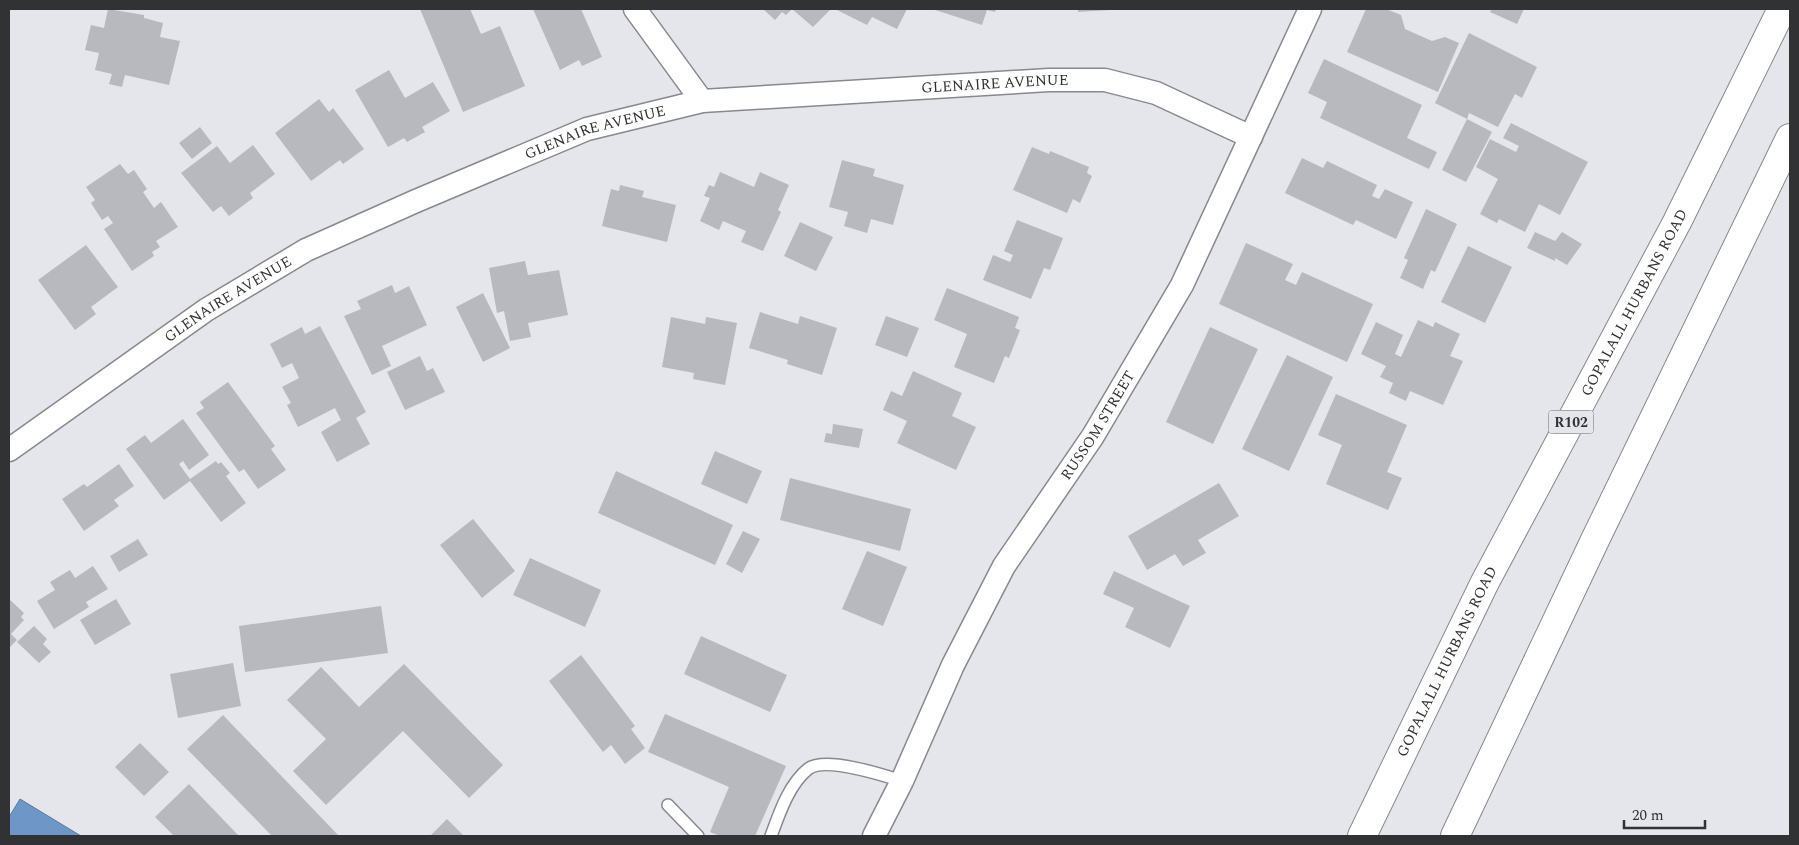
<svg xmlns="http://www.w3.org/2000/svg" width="1799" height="845" font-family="Spectral,serif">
<rect width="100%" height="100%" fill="#e4e6ec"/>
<!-- water -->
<path fill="#6e97c7" stroke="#5c799b" d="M20 799 81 836H9V817Z"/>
<!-- building -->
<path fill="#b7b9bf" d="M108 9 144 15V18L163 23 160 37 180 41 169 85 125 75 122 87 109 84 112 74 95 70 99 53 85 50 91 25 104 28Z
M420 9H470L481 34 500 26 525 86 463 112Z
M533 9H581L602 57 582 66 579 60 560 70Z
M763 9H831L813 27 792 9 786 15 782 12 775 20Z
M838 9H907L897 29 872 17 867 25 837 10Z
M932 9H996L995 12 987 10 982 25Z
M1078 9H1110V10L1078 12Z
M1366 9H1386L1401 15 1405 29 1432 41 1445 37 1459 43 1438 92 1347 52Z
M1492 9H1524L1517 24 1490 12Z
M1469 33 1537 67 1522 98 1515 94 1498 127 1469 113 1467 119 1435 103Z
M1324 59 1422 105 1407 138 1437 152 1429 169 1320 118 1327 102 1308 93Z
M389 70 405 98 433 82 450 111 422 127 425 132 407 142 404 138 388 147 355 90Z
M319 99 329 112 333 108 364 149 343 164 340 160 311 181 275 133Z
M1467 119 1492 132 1466 182 1442 170Z
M1511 123 1588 162 1560 215 1539 204 1525 232 1499 219 1497 223 1480 214 1498 179 1476 167 1490 139 1516 152 1519 146 1503 138Z
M200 127 212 143 192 159 179 143Z
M253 145 275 174 250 193 253 198 229 216 221 206 213 212 181 173 217 146 230 163Z
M1032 147 1049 154 1050 151 1089 167 1087 173 1092 176 1080 203 1073 199 1067 213 1013 190Z
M1302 158 1323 168 1327 161 1377 185 1372 196 1379 199 1385 189 1413 202 1396 239 1356 220 1353 225 1285 193Z
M842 160 875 169 873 176 904 185 893 225 871 219 867 233 844 226 848 212 829 207Z
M120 164 128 174 134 170 147 189 143 192 154 208 161 202 178 227 156 241 160 247 152 252 154 256 132 271 104 229 113 223 108 216 102 220 91 203 95 200 86 187Z
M720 172 754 187 760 172 789 185 778 210 781 212 763 251 741 242 746 231 723 221 719 230 700 221 710 198 704 196 709 185 714 187Z
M620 185 644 191 642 197 676 205 667 242 602 226 611 189 619 191Z
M1426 209 1457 224 1435 272 1431 270 1423 289 1400 278 1408 260 1404 258Z
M1017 220 1063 238 1050 270 1044 268 1031 299 983 280 993 255 1010 262 1013 255 1004 251Z
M800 222 833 237 816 271 784 256Z
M1535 232 1555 241 1562 232 1582 244 1567 265 1555 258V261L1527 248Z
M1246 243 1293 264 1285 280 1296 285 1302 272 1373 304 1347 362 1219 304Z
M86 245 118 287 91 307 96 314 75 330 38 280Z
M1468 246 1512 267 1485 323 1441 302Z
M525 261 528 275 559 270 568 315 528 323 531 337 510 341 504 311 497 313 489 268Z
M392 285 395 293 409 286 427 325 382 346 391 366 372 375 344 316 361 309 357 301Z
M947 288 1019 317 1015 328 1020 330 1009 358 1005 356 994 383 954 367 967 334 934 320Z
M483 293 510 348 483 362 456 307Z
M760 312 798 324 800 316 837 328 822 375 787 364 788 360 749 348Z
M886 316 919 328 907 357 875 345Z
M671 317 705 324 706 317 737 323 725 385 693 379 694 373 662 367Z
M1418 320 1433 327 1435 322 1460 334 1450 356 1463 361 1443 405 1410 391 1406 401 1389 393 1393 383 1380 377 1386 366 1361 354 1376 322 1403 335 1395 354 1401 357Z
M320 326 366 412 356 418 370 444 337 462 321 432 341 420 335 408 298 427 287 405 291 403 282 387 299 378 292 363 282 368 270 344 302 327 305 334Z
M1210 327 1258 349 1213 444 1166 422Z
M1287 355 1333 377 1289 471 1242 449Z
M420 356 427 371 433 368 445 392 405 410 387 372Z
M913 371 962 393 952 416 976 427 956 470 897 443 907 421 883 410 891 391 902 396Z
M228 382 275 446 271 449 286 470 258 489 244 469 239 472 196 413 204 408 200 402Z
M1336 394 1407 425 1387 472 1402 478 1388 510 1326 484 1342 445 1318 435Z
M183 419 209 455 189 470 183 461 179 464 190 479 216 461 218 464 221 462 230 473 226 476 246 503 221 522 190 481 164 500 126 449 145 435 151 443Z
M833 424 863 429 859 448 824 442 826 433 832 434Z
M715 451 762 471 747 504 701 484Z
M119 464 134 486 114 500 119 506 84 531 62 499 84 484 87 487Z
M616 471 733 525 715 565 598 513Z
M790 478 911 509 900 551 780 520Z
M1219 483 1239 516 1198 540 1206 553 1183 566 1175 554 1147 570 1128 536Z
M473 519 515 571 482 598 440 545Z
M743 531 760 539 742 573 726 564Z
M138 539 148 555 119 572 110 556Z
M867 551 907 567 883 626 842 609Z
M530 558 601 590 585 627 513 595Z
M93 566 108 589 86 602 89 607 54 629 37 601 55 590 50 582 70 570 75 578Z
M1114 571 1190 606 1170 648 1125 627 1134 608 1103 594Z
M9 599 24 613 21 617 24 620 11 634 17 640 9 648Z
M116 599 131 624 95 645 80 620Z
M381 606 388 653 245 672 239 626Z
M34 626 47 639 43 644 51 652 39 663 17 642Z
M701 636 787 675 770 712 684 674Z
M581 655 635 726 631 729 645 748 625 764 611 745 603 752 549 681Z
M233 663 241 706 178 718 170 674Z
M404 664 503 765 469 798 403 731 326 805 293 771 326 739 287 700 321 667 359 707Z
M665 714 786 766 755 836H720L710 832 729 787 648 752Z
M223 715 339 836H272L187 749Z
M140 743 169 772 144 796 115 767Z
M189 784 239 836H174L155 817Z
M447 819 464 836H430Z"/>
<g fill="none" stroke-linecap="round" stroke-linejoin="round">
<!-- service casing -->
<g stroke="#87898e" stroke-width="14">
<path id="service" d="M668 805 698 836
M771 836C779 814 789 784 808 769 825 756 883 775 902 781"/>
</g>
<!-- minor casing -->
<g stroke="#87898e" stroke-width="25">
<g id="minor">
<path d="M635 9 702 101"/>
<path id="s1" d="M9 450 206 310 306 250 416 201 587 129 702 101 1049 80H1105L1156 93 1251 137"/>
<path id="s2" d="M874 836 902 781 953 665 1004 566 1093 436 1182 285 1310 9"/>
</g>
</g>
<!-- primary casing -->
<g stroke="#87898e" stroke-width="30">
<g id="primary">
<path id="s3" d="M1362 836 1485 582 1677 222 1782 9"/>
<path d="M1455 836 1595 540 1790 138"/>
</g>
</g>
<!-- service -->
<use href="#service" stroke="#fff" stroke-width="11"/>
<!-- minor -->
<use href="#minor" stroke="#fff" stroke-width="22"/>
<!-- primary -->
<use href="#primary" stroke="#fff" stroke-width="28"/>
</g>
<g text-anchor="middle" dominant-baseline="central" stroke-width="4.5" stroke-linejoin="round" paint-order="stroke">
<!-- shield labels -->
<rect fill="#e4e6ec" stroke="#67686b" stroke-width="1" x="1548.5" y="410.5" width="45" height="23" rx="4"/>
<g font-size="14" font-weight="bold" fill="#313234">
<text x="1571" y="422">R102</text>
</g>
<!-- street labels -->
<g font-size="15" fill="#313234" stroke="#e4e6ec">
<text stroke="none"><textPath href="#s1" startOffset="1076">GLENAIRE AVENUE</textPath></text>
<text stroke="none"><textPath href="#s1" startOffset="671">GLENAIRE AVENUE</textPath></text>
<text stroke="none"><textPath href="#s1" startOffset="266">GLENAIRE AVENUE</textPath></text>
<text stroke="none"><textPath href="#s3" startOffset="599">GOPALALL HURBANS ROAD</textPath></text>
<text stroke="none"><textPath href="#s2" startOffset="469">RUSSOM STREET</textPath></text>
<text stroke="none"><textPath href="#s3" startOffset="194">GOPALALL HURBANS ROAD</textPath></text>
</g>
</g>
<!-- border -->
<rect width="1799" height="845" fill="none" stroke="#313234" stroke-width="20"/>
<!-- scale -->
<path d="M1624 820v8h81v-8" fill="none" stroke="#313234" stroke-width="2.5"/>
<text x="1632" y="820" font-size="15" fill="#313234" stroke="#e4e6ec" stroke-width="4" paint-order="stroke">20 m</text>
</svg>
